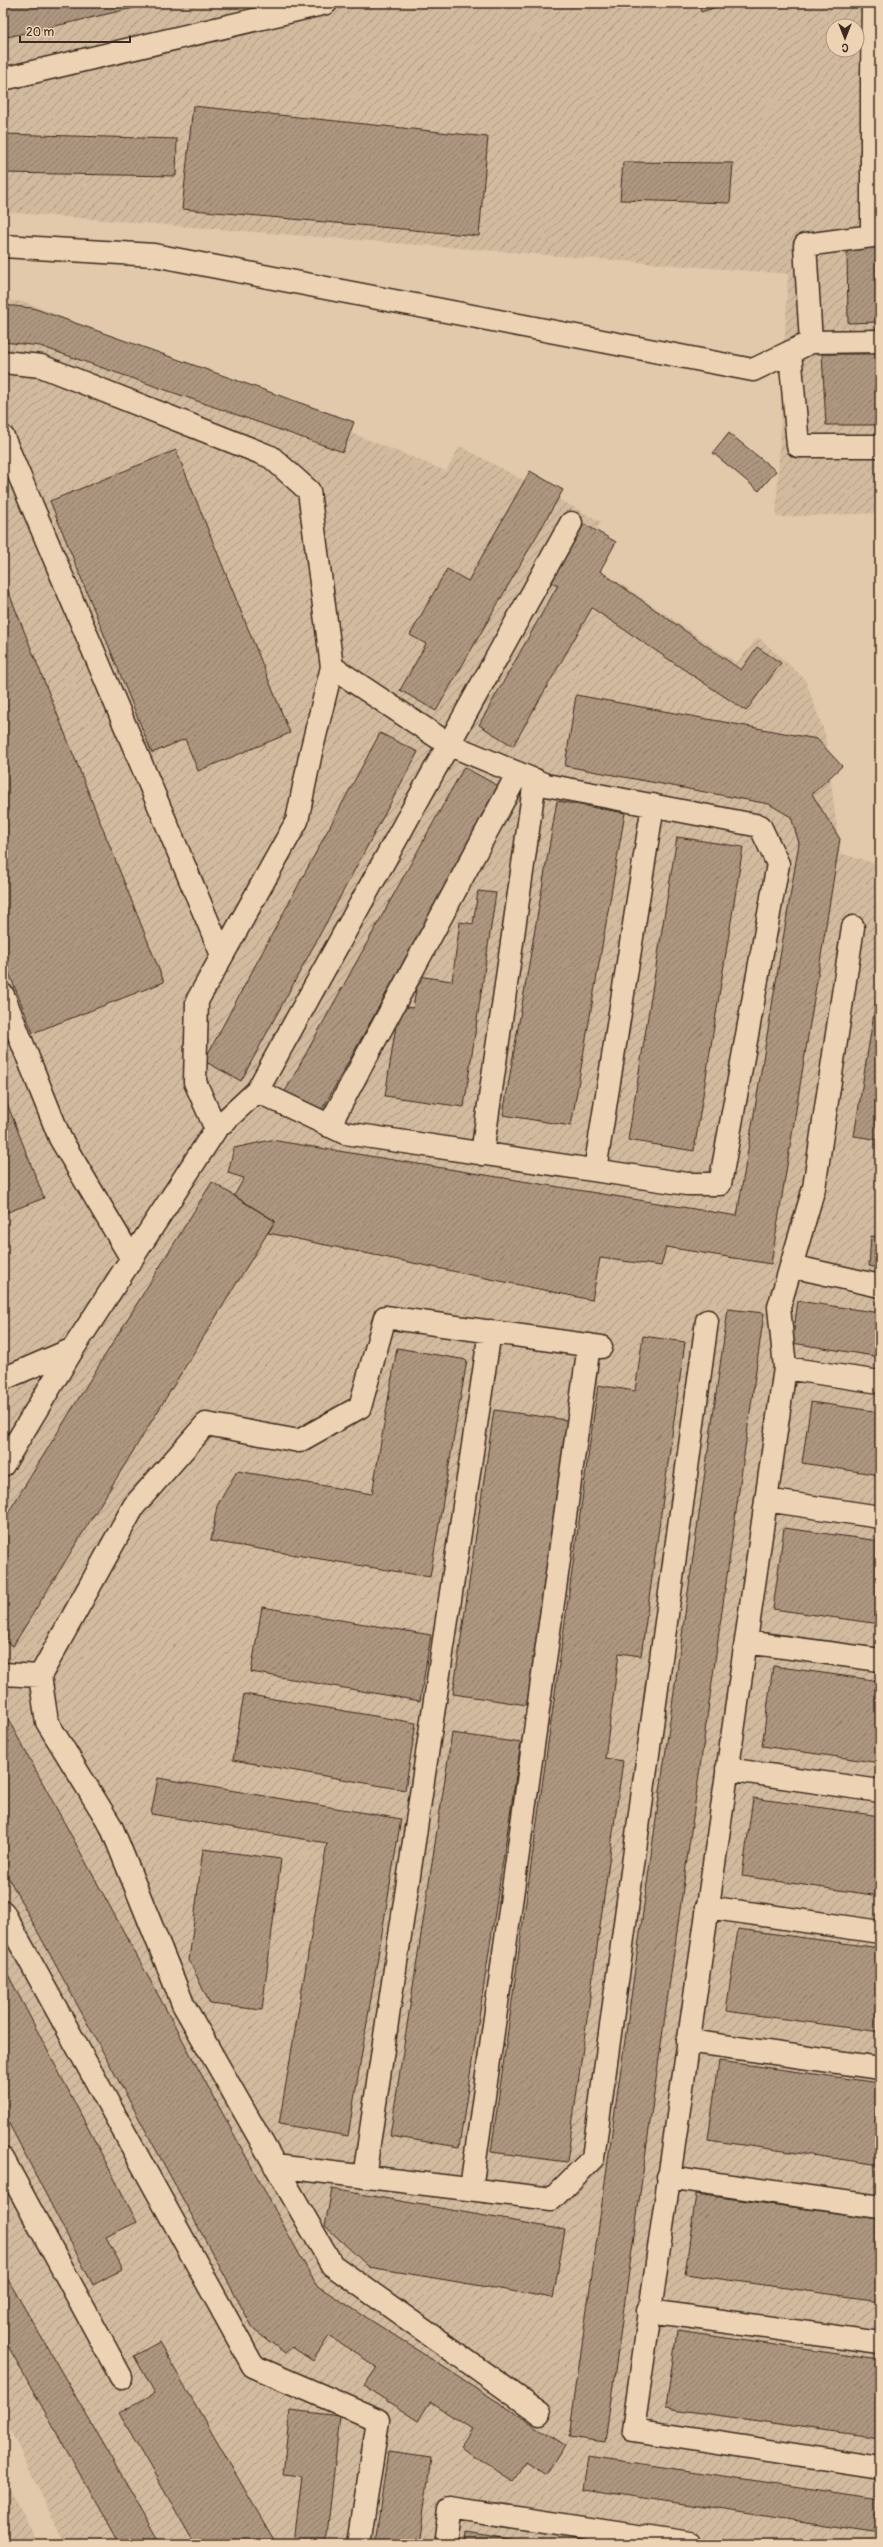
<svg xmlns="http://www.w3.org/2000/svg" width="883" height="2547" font-family="Pangolin,sans-serif">
<defs>
<pattern id="industrial-furrows" width="10" height="10" patternUnits="userSpaceOnUse"><rect width="10" height="10" fill="#d2ba9e"/><path d="M-1 1l2-2M0 10L10 0M9 11l2-2" fill="none" stroke="#ac9780"/></pattern>
<pattern id="building-hatch" width="6" height="6" patternUnits="userSpaceOnUse"><rect width="6" height="6" fill="#ae9780"/><path d="M-1 1l2-2M0 6l6-6M5 7l2-2" fill="none" stroke="#8f7b68"/></pattern>
</defs>
<rect width="100%" height="100%" fill="#e2c9ab"/>
<filter id="ink" filterUnits="userSpaceOnUse"><feTurbulence type="fractalNoise" baseFrequency=".025" numOctaves="2"/><feDisplacementMap in="SourceGraphic" scale="8" xChannelSelector="R" yChannelSelector="G"/><feConvolveMatrix kernelMatrix="1 2 1 2 8 2 1 2 1" color-interpolation-filters="sRGB"/></filter>
<g filter="url(#ink)">
<!-- industrial -->
<path fill="url(#industrial-furrows)" fill-rule="evenodd" d="M3 3H880V513L776 517 788 274 3 212ZM833 26H857V50H833Z
M3 300 25 302 446 471 460 446 601 522 583 558 737 663 758 637 805 679 825 734 840 853 880 865V2544H65L3 2415Z
M3 2479 39 2544H3Z"/>
<!-- building -->
<path fill="url(#building-hatch)" stroke="#3b2a1e" d="M3 3H155L3 38Z
M699 3H729L701 12Z
M193 106 488 137 479 236 182 209Z
M3 134 177 139 176 176 3 173Z
M623 162 733 163 730 203 620 200Z
M880 246V322L848 323 847 247Z
M3 305 33 308 354 422 343 452 40 346 3 342Z
M822 354H880V425H826Z
M729 433 776 471 759 491 713 453Z
M176 450 290 733 198 771 185 739 152 753 50 501Z
M530 471 563 490 436 711 400 690 426 644 410 635 447 569 468 581Z
M584 524 616 542 600 571 741 670 757 647 781 663 746 711 592 608 513 746 479 725 558 585 551 582Z
M3 578 164 982 33 1033 3 958Z
M576 695 817 739 842 766 812 794 840 839 771 1264 666 1247 661 1266 600 1258 592 1300 268 1233 275 1221 234 1196 244 1178 228 1173 234 1148 271 1140 737 1216 799 843 791 817 769 804 565 766Z
M380 733 418 752 241 1081 204 1061Z
M464 767 500 787 318 1117 282 1097Z
M557 801 625 813 571 1126 503 1115Z
M677 837 743 847 694 1151 628 1140Z
M478 891 496 893 464 1107 385 1096 399 1006 413 1008 418 976 452 981 460 922 473 924Z
M880 976V1140L854 1136Z
M3 1093 44 1198 3 1214Z
M212 1182 275 1221 13 1646 3 1640V1521Z
M871 1236 880 1237V1268L869 1266Z
M798 1301 880 1313V1357L792 1343Z
M728 1309 764 1313 605 2442 569 2437Z
M643 1336 685 1342 641 1656 619 1653 605 1758 623 1761 567 2162 491 2152 598 1385 635 1391Z
M397 1348 467 1360 430 1577 211 1541 217 1506 237 1471 372 1494Z
M811 1402 880 1412V1475L802 1463Z
M494 1410 567 1420 527 1705 453 1694Z
M784 1528 880 1541V1624L773 1609Z
M262 1607 431 1635 420 1701 251 1672Z
M773 1666 880 1681V1763L762 1746Z
M244 1694 416 1723 405 1790 233 1760Z
M3 1710 316 2285 565 2445 546 2475 526 2462 513 2481 460 2447 472 2429 430 2402 418 2421 364 2386 377 2367 329 2336 313 2361 292 2347 285 2353 254 2330 3 1868Z
M452 1733 521 1743 459 2147 390 2136Z
M158 1778 401 1819 348 2136 279 2124 327 1843 151 1814Z
M753 1798 880 1816V1896L742 1876Z
M203 1849 281 1859 262 2010 210 2004 189 1960Z
M738 1929 880 1948V2032L726 2011Z
M3 1965 137 2222 106 2237 123 2269 93 2285 3 2112Z
M719 2061 880 2083V2165L708 2140Z
M332 2189 565 2230 553 2298 369 2267 325 2226Z
M696 2194 880 2219V2301L685 2274Z
M3 2271 161 2544H119L3 2337Z
M677 2331 880 2360V2438L666 2408Z
M159 2342 274 2540V2544H195L119 2413 155 2393 134 2356Z
M290 2410 340 2416 326 2544H294L302 2476 283 2474Z
M388 2452 431 2458 419 2544H375Z
M588 2456 880 2499V2533L583 2489Z
M464 2533 536 2544H463Z"/>
<g fill="none" stroke-linecap="round" stroke-linejoin="round">
<!-- minor casing -->
<g stroke="#3b2a1e" stroke-width="25">
<path id="minor" d="M872 76 873 3
M3 79 326 3
M872 236V76L880 74
M3 246 154 255 753 370 811 342 880 341
M811 342 805 245 880 235
M790 352 798 446H880
M3 362 41 366 271 457 309 491 332 667 311 752 297 821 197 1001 195 1082 216 1129
M3 437 222 955
M853 927 814 1188 779 1307 785 1368 633 2430 880 2468
M3 995 60 1138 132 1259
M257 1091 345 1133 687 1184H720L778 864 760 826 546 785 448 744 332 667
M329 1126 518 773
M482 1154 535 780
M595 1170 653 805
M791 1266 880 1286
M785 1368 880 1382
M3 1379 73 1349 216 1129 257 1091 571 523
M3 1465 73 1349
M766 1500 880 1517
M746 1642 880 1660
M3 1674 40 1676
M727 1769 880 1791
M707 1907 880 1932
M3 1912 253 2366 378 2420 359 2544
M688 2041 880 2068
M3 2159 121 2377
M275 2166 552 2199 593 2158 707 1321
M364 2177 490 1331
M668 2177 880 2207
M471 2189 589 1345
M649 2311 880 2343
M540 2413 332 2265 183 2004 111 1826 47 1722 40 1676 134 1506 206 1424 299 1441 360 1407 385 1317 601 1347
M445 2544 450 2508 690 2544"/>
</g>
<!-- minor -->
<use href="#minor" stroke="#edd3b4" stroke-width="22"/>
</g>
</g>
<!-- margin -->
<rect width="883" height="2547" fill="none" stroke="#edd3b4" stroke-width="16"/>
<rect x="8" y="8" width="867" height="2531" fill="none" stroke="#3b2a1e" stroke-width="1.5" filter="url(#ink)"/>
<!-- north arrow -->
<g transform="translate(845 38) rotate(180)"><circle r="19" fill="#edd3b4" stroke="#a68f78"/>
<path d="M0-3L7 15L0 10L-7 15Z" fill="#3b2a1e"/>
<text y="-6" font-size="11" font-weight="bold" text-anchor="middle" fill="#3b2a1e">С</text>
</g>
<!-- scale -->
<path d="M20 36v6h110v-6" fill="none" stroke="#3b2a1e" stroke-width="2"/>
<text x="26" y="36" font-size="12" fill="#3b2a1e" stroke="#edd3b4" stroke-width="3" paint-order="stroke">20 m</text>
</svg>
